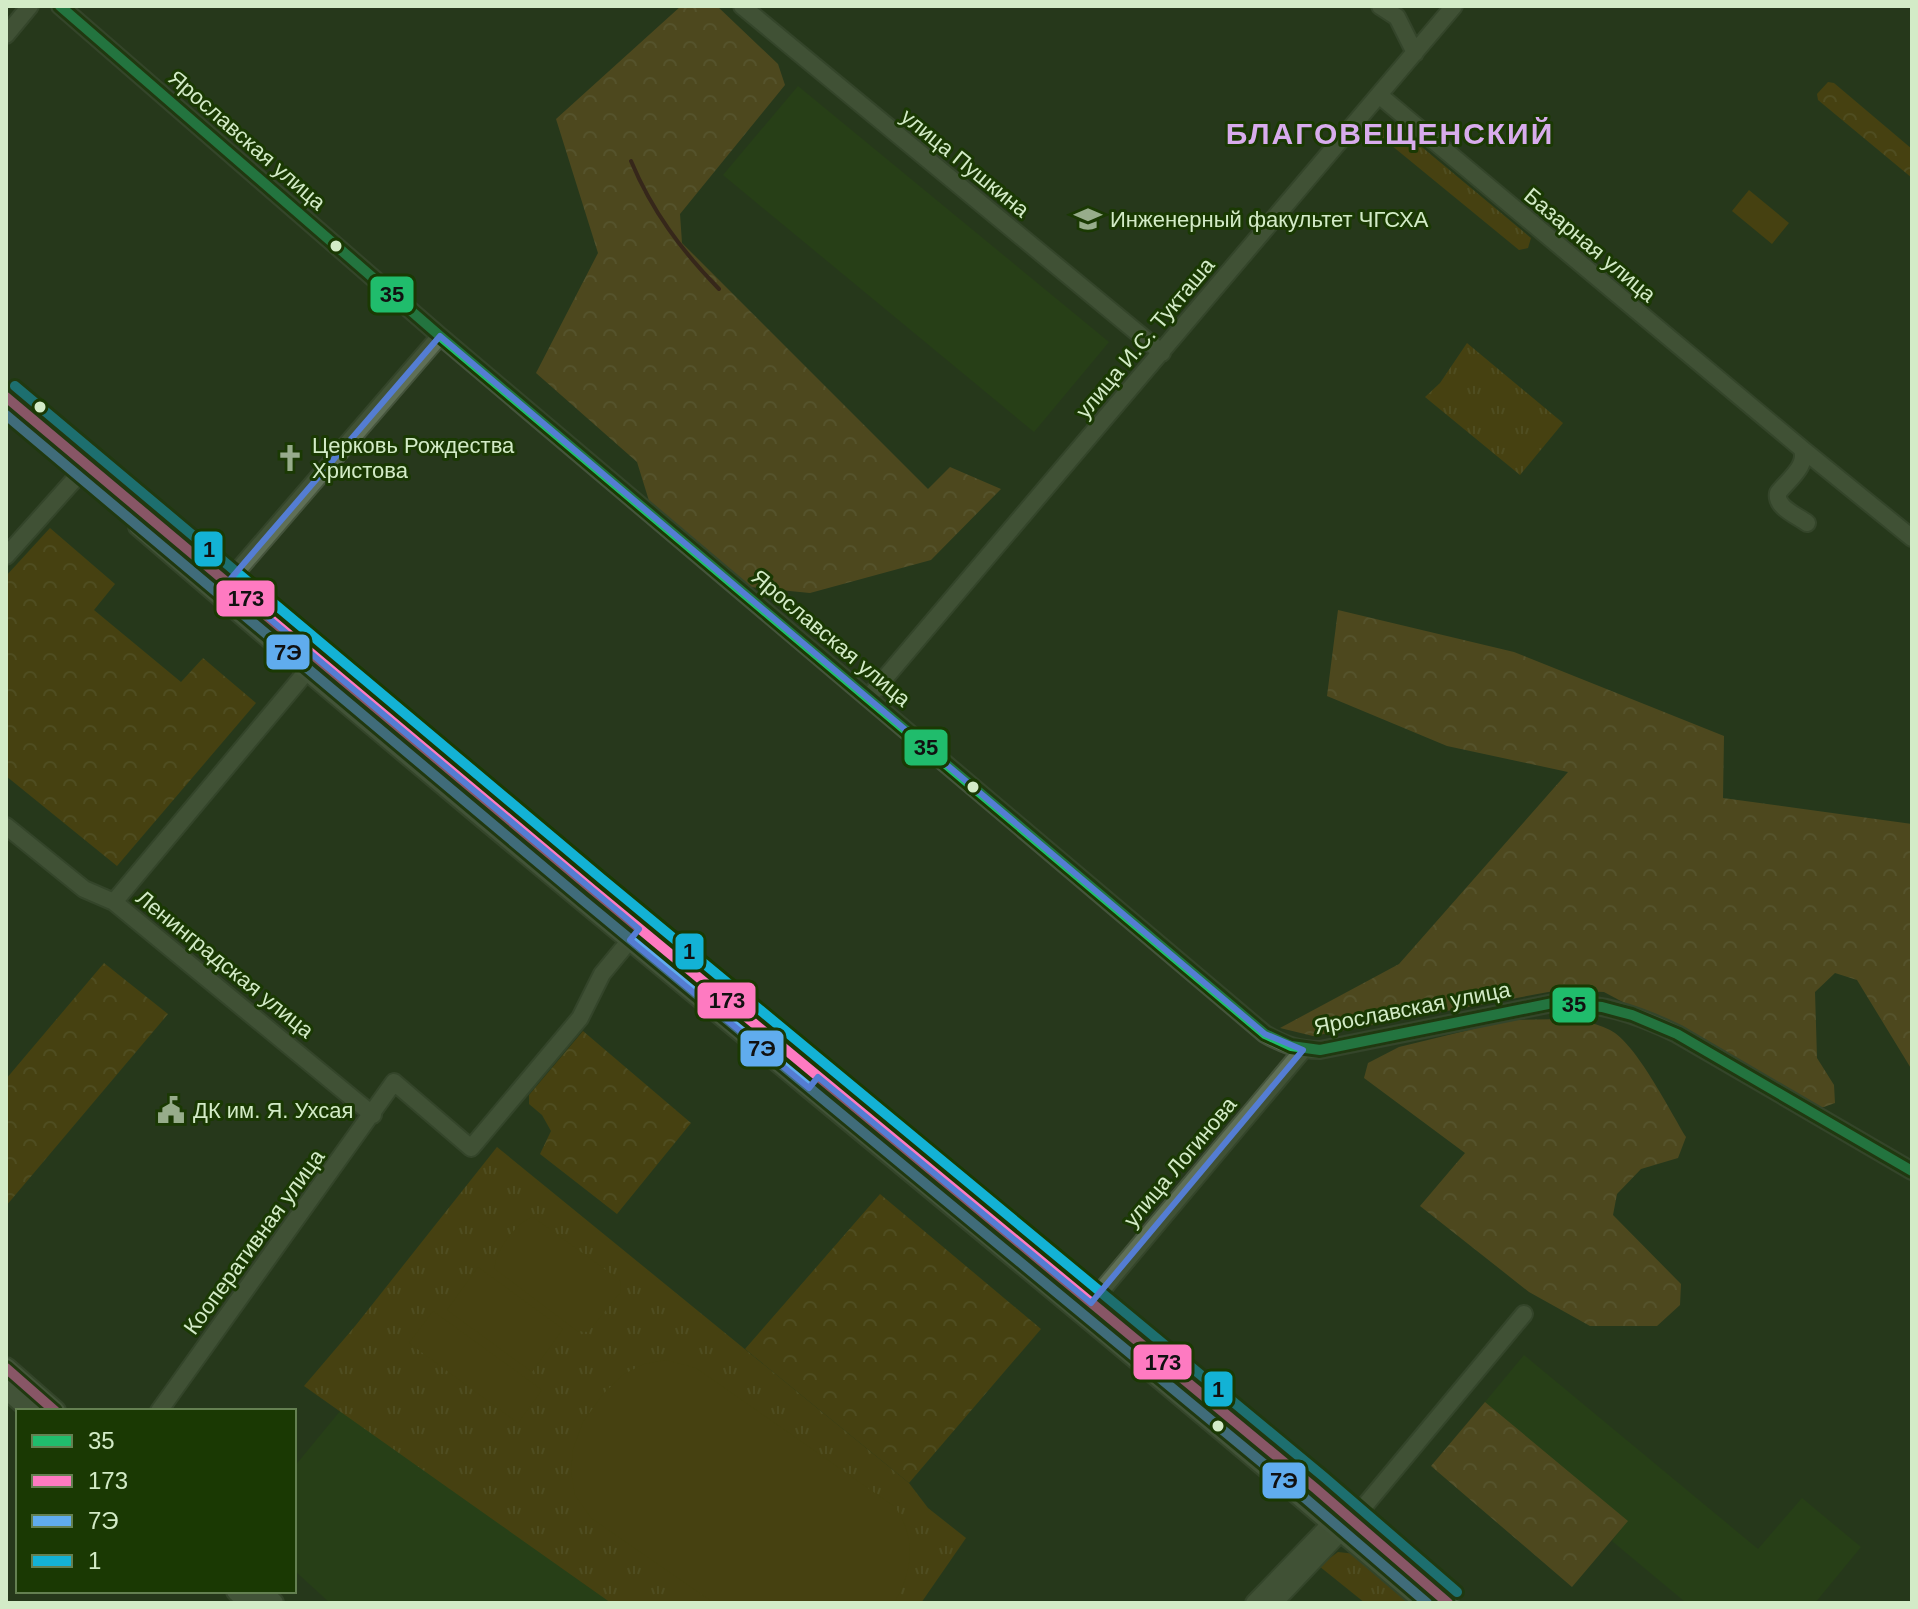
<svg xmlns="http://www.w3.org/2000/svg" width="1918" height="1609" font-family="Helvetica,sans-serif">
<defs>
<pattern id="grass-tufts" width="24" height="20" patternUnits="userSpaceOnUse" patternTransform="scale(2)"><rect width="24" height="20" fill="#6d4d05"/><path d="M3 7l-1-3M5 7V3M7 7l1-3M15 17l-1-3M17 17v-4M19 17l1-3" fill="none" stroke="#816728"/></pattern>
<pattern id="forest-crowns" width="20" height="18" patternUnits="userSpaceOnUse" patternTransform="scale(2)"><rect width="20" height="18" fill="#7d5c22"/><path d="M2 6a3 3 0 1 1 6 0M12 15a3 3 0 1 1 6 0" fill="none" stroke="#8f7441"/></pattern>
<pattern id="park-crowns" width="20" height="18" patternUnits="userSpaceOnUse" patternTransform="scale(2)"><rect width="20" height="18" fill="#6d4d05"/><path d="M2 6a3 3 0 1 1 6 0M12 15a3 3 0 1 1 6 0" fill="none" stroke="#816728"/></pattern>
</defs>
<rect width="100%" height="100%" fill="#27381c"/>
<!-- built -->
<path fill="#284812" d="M798 86 1109 342 1034 432 723 175Z
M1524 1355 1758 1549 1802 1498 1861 1547 1815 1603H1683L1684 1601 1612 1541 1627 1521 1485 1402Z
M341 1410 611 1603H330L294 1570V1467Z"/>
<!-- grass -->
<path fill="url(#grass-tufts)" d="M1393 123 1531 238 1528 248 1519 250 1380 136 1378 131 1382 125Z
M1467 343 1563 423 1520 475 1425 397 1440 383Z
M497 1147 909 1483 928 1508 966 1538 921 1603H611L304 1386 356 1325Z
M1338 1552 1356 1554 1413 1603H1365L1319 1566Z"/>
<!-- forest -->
<path fill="url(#forest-crowns)" d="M681 6H717L778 64 785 85 680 214 682 243 928 489 950 467 1001 489 931 560 810 593 750 587 650 504 637 462 536 373 598 253 556 119Z
M1338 610 1514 652 1724 736 1723 798 1912 824V1070L1857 980 1835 973 1815 992 1817 1058 1834 1085 1835 1103 1821 1108 1604 992 1559 990 1313 1036 1280 1028 1399 964 1568 772 1447 746 1327 696Z
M1510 1020C1542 1020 1581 1015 1610 1030 1636 1043 1670 1111 1686 1137L1678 1158 1641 1169 1617 1194 1613 1215 1681 1284 1680 1305 1657 1326H1590L1529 1292 1420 1206 1465 1153 1364 1078 1368 1063 1399 1047Z
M1485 1402 1628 1521 1572 1587 1431 1466Z"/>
<!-- park -->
<path fill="url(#park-crowns)" d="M1828 82 1834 83 1912 149V178L1818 100 1817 94Z
M50 528 115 584 94 610 181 682 203 658 256 703 117 866 6 776V576Z
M104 963 168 1014 6 1206V1079Z
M583 1031 691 1123 617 1214 540 1154 551 1131 542 1115 529 1104V1095Z
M880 1194 1041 1329 909 1483 745 1349Z"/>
<!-- pitch -->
<path fill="#6d4d05" d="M1749 190 1789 223 1772 244 1732 211Z
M533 1217 621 1281 620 1293 588 1332 577 1331 495 1269C493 1253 518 1220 533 1217Z
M478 1267 563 1329 532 1372 447 1310Z
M433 1311 542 1390 518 1423 409 1343Z
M666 1360 696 1368 895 1507C917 1538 913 1572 894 1603H714L591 1518 575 1495 571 1472 573 1449 583 1422 603 1394 624 1374 644 1364Z"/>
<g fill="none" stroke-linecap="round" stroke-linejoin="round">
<!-- stream -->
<path stroke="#4a131a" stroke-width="4" d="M631 161C652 211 681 250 719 289"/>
<!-- minor casing -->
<g stroke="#45543c" stroke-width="20">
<path id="minor" d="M60 6 440 336 1265 1034C1284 1045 1298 1050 1320 1050L1553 1003C1600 1002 1636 1014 1677 1034L1912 1171
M742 6 1162 353
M1380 6 1397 17 1415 53
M6 35 30 6
M1379 95 1801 448C1810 464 1788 480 1778 493 1775 507 1796 515 1807 523
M1801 448 1912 538
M6 556 82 471
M227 583 440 336
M868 698 1454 6
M6 826 84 889 114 902 373 1115
M114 902 307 671
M1091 1303 1303 1050
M159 1411 394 1082 471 1148 580 1018 602 974 630 940
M1352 1521 1524 1314
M1254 1603 1331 1523
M1274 1603 1342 1531"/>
</g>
<!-- major casing -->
<g stroke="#45543c" stroke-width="24">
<path id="major" d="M6 397 593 890 1315 1488 1448 1603
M139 526C562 891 1001 1239 1426 1603
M6 1368 55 1411
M6 1388 32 1411
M237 1591 250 1603
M260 1591 273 1603"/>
</g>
<!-- minor -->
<use href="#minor" stroke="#5f6f56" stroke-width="16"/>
<!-- major -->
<use href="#major" stroke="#64745b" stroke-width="20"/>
<!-- bus-1 casing -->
<g stroke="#1a3903" stroke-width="16">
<path id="bus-1" d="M60 6 440 336 1265 1034 1291 1046 1320 1050 1553 1003 1602 1007 1632 1015 1677 1034 1912 1171"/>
</g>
<!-- bus-2 casing -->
<g stroke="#1a3903" stroke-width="16">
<path id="bus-2" d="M6 397 593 890 1315 1488 1448 1603
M6 1368 55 1411"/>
</g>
<!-- bus-3 casing -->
<g stroke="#1a3903" stroke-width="16">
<path id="bus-3" d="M6 415 584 901 1306 1499 1427 1603"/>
</g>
<!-- bus-4 casing -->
<g stroke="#1a3903" stroke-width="16">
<path id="bus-4" d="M15 386 602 879 1324 1477 1457 1592"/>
</g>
<!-- bus-1 -->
<use href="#bus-1" stroke="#20bc6c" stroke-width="10"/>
<!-- bus-2 -->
<use href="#bus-2" stroke="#fe7ac1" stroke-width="10"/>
<!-- bus-3 -->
<use href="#bus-3" stroke="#60acee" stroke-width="10"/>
<!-- bus-4 -->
<use href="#bus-4" stroke="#13b2d5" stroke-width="10"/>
</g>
<!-- marked area -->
<path d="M0 0H1918V1609H0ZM440 336 1265 1034 1303 1050 1091 1303 818 1077 809 1088 630 940 639 929 227 583Z" fill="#27381c" fill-opacity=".55" fill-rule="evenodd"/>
<path fill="none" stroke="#547dd3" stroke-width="6" stroke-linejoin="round" d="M440 336 1265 1034 1303 1050 1091 1303 818 1077 809 1088 630 940 639 929 227 583Z"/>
<!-- icons -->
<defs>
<g id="university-bare" transform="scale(2.16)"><path d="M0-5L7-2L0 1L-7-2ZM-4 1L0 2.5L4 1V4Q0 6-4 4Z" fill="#97ac8b" stroke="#1a3903" stroke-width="2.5" paint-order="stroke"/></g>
<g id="church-bare" transform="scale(2.16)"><path d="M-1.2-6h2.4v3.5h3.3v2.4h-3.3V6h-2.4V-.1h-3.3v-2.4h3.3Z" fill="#97ac8b" stroke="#1a3903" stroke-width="2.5" paint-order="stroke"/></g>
<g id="civic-bare" transform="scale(2.16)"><path d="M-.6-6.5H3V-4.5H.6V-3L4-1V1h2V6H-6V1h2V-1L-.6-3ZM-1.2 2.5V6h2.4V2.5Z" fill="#97ac8b" stroke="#1a3903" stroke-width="2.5" paint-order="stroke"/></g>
</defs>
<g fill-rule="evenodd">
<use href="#university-bare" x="1088" y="219"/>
<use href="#church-bare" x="290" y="458"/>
<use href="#civic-bare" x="171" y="1110"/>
</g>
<!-- markers -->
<g fill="#d3ebc7" stroke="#1a3903" stroke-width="3">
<circle cx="336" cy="246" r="7"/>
<circle cx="40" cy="407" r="7"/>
<circle cx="973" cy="787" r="7"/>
<circle cx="1218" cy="1426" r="7"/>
</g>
<g text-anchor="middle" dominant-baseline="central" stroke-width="6" stroke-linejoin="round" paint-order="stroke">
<!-- street labels -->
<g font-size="22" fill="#d3ebc7" stroke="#1a3903">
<text transform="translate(247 140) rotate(41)">Ярославская улица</text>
<text transform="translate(965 163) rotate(39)">улица Пушкина</text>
<text transform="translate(1590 245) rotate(40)">Базарная улица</text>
<text transform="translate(1145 338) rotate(-50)">улица И.С. Тукташа</text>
<text transform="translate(831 638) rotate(40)">Ярославская улица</text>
<text transform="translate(225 964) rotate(39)">Ленинградская улица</text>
<text transform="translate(1412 1008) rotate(-11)">Ярославская улица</text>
<text transform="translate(1180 1162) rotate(-50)">улица Логинова</text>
<text transform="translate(254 1242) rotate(-54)">Кооперативная улица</text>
</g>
<!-- poi labels -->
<g font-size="22" fill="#d3ebc7" stroke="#1a3903" text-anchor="start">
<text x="1110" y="219">Инженерный факультет ЧГСХА</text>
<text x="312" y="445">Церковь Рождества<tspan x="312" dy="25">Христова</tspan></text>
<text x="193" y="1110">ДК им. Я. Ухсая</text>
</g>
<!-- district labels -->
<g font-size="30" font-weight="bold" letter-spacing="2" fill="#d8acec" stroke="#1a3903">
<text x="1390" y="133">БЛАГОВЕЩЕНСКИЙ</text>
</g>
</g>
<g stroke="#1a3903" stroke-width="3">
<rect x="369" y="275" width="46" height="39" rx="8" fill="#20bc6c"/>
<rect x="193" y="530" width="31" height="38" rx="8" fill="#13b2d5"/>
<rect x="215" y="579" width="61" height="39" rx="8" fill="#fe7ac1"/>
<rect x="265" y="633" width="46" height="38" rx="8" fill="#60acee"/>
<rect x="903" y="728" width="46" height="39" rx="8" fill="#20bc6c"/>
<rect x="674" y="932" width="31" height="39" rx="8" fill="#13b2d5"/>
<rect x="696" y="981" width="61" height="39" rx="8" fill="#fe7ac1"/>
<rect x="1551" y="986" width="46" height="38" rx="8" fill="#20bc6c"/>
<rect x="739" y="1029" width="46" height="39" rx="8" fill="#60acee"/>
<rect x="1132" y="1343" width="61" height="38" rx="8" fill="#fe7ac1"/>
<rect x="1203" y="1370" width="31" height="38" rx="8" fill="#13b2d5"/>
<rect x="1261" y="1461" width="46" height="39" rx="8" fill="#60acee"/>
</g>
<g font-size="22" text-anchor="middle" font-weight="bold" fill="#111">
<text x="392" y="302">35</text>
<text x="209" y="557">1</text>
<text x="246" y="606">173</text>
<text x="288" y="660">7Э</text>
<text x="926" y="755">35</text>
<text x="689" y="959">1</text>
<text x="727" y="1008">173</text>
<text x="1574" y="1012">35</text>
<text x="762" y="1056">7Э</text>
<text x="1163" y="1370">173</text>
<text x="1218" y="1397">1</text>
<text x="1284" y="1488">7Э</text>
</g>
<!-- border -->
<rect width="1918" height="1609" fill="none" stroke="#d3ebc7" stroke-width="16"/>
<!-- legend -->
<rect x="16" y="1409" width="280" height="184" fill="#1a3903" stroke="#648051" stroke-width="2"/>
<rect x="32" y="1435" width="40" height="12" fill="#20bc6c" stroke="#648051" stroke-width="2"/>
<text x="88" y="1449" font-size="24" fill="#d3ebc7">35</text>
<rect x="32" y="1475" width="40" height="12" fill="#fe7ac1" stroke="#648051" stroke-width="2"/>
<text x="88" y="1489" font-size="24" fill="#d3ebc7">173</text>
<rect x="32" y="1515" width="40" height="12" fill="#60acee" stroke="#648051" stroke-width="2"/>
<text x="88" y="1529" font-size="24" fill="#d3ebc7">7Э</text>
<rect x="32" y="1555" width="40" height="12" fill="#13b2d5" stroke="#648051" stroke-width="2"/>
<text x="88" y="1569" font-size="24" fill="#d3ebc7">1</text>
</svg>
